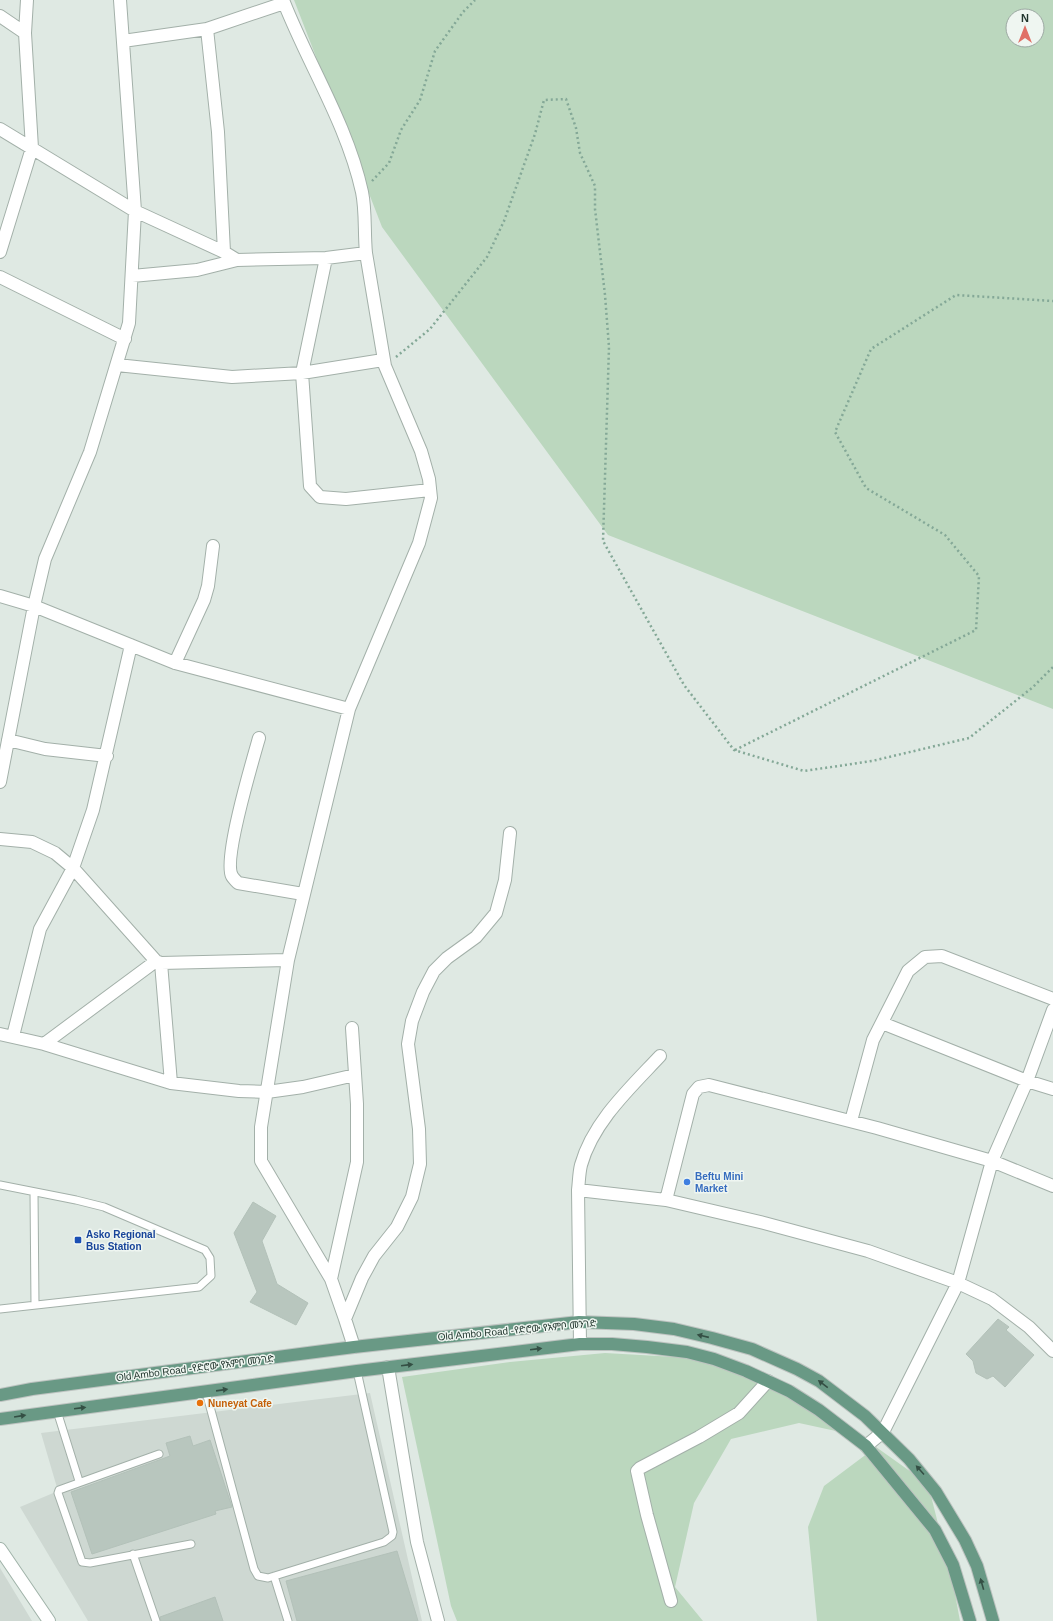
<svg xmlns="http://www.w3.org/2000/svg" width="1053" height="1621" font-family="Arial,'Noto Sans Ethiopic',sans-serif">
<rect width="100%" height="100%" fill="#dfe9e3"/>
<!-- built -->
<path fill="#ced8d2" d="M370 1393 422 1621H88L20 1507 58 1491 41 1433Z
M0 1568 32 1621H0Z"/>
<!-- green -->
<path fill="#bbd7be" fill-rule="evenodd" d="M294 0H1053V709L608 535 382 227ZM1013 16H1037V40H1013Z
M605 1353 693 1358 787 1393 845 1433 799 1423 731 1439 694 1503 675 1587 703 1621H457L451 1606 402 1377 510 1362Z
M876 1447 928 1484 953 1583 960 1621H817L808 1527 824 1486Z"/>
<!-- building -->
<path fill="#b8c6be" stroke="#b3c1b9" d="M253 1202 276 1216 262 1241 277 1284 308 1303 296 1325 250 1302 257 1292 234 1233Z
M998 1319 1009 1327 1006 1330 1034 1355 1005 1387 993 1376 987 1379 976 1373 973 1361 966 1354Z
M190 1436 193 1446 210 1440 232 1507 215 1511 216 1514 92 1554 71 1492 170 1456 166 1443Z
M397 1551 418 1621H297L286 1581Z
M215 1597 223 1621H161L160 1617Z"/>
<g fill="none" stroke-linecap="round" stroke-linejoin="round">
<!-- lane casing -->
<g stroke="#a3b0a9" stroke-width="9">
<path id="lane" d="M0 1185 76 1200 104 1207 205 1250 210 1258 211 1276 199 1287 0 1309
M34 1192 35 1305
M206 1392 254 1569 258 1576 268 1578 384 1542 392 1536 393 1532 357 1371
M57 1411 79 1481
M159 1454 59 1490 58 1493 82 1562 90 1563 191 1544
M133 1554 156 1621
M274 1576 288 1621"/>
</g>
<!-- street casing -->
<g stroke="#a3b0a9" stroke-width="14">
<path id="street" d="M283 0C308 64 347 124 362 192 366 211 364 233 366 253
M0 16 25 33
M207 29 218 132 224 252
M123 41 207 29 284 3
M0 129 135 211 224 252 237 260 326 258 366 253 385 366 421 451 429 479 431 498 419 543 349 709 288 960 261 1127V1161L331 1279 345 1319
M0 252 32 148 25 33 27 0
M326 258 302 373 310 486 320 497 346 499 430 490
M132 276 197 270 237 260
M0 277 125 339
M117 365 232 377 302 373 383 360
M0 596 34 606 175 663 349 709
M175 663 204 600 208 586 213 546
M259 738C253 759 223 860 232 876 233 878 236 881 238 883L303 894
M8 740 45 749 107 756
M0 782 34 606 45 559 90 452 129 323 135 211 120 0
M0 839 32 842 55 853 73 868 156 961 161 963 288 960
M161 963 171 1083
M882 1023 1027 1081 1053 1089
M0 1034 44 1044 171 1083 239 1091 267 1092 303 1087 355 1075
M13 1036 40 929 73 868 93 810 131 645
M44 1044 156 961
M851 1121 873 1040 908 971 925 957 942 956 1053 999
M578 1190C579 1182 579 1173 581 1165 593 1122 630 1088 660 1056
M666 1200 693 1094 699 1087 709 1085 877 1128 992 1161 1053 1186
M331 1279 357 1162V1104L352 1028
M580 1344 578 1190 666 1200 764 1223 868 1251 958 1283 992 1299 1029 1327 1053 1351
M354 1347 345 1319 362 1278 374 1256 397 1227 412 1197 420 1164 419 1129 408 1044 412 1021 423 992 434 971 447 958 476 937 496 913 505 880 510 833
M388 1367 417 1542 438 1621
M866 1446 883 1432 958 1283 992 1161 1027 1081 1053 1010
M671 1601 647 1515 637 1471 640 1468 699 1437 739 1413 768 1381"/>
</g>
<!-- secondary casing -->
<g stroke="#a0b3a9" stroke-width="14">
<path id="secondary" d="M0 1549 49 1621"/>
</g>
<!-- primary casing -->
<g stroke="#bdc3c0" stroke-width="14">
<path id="primary" d="M0 1395 32 1389 354 1347 579 1322 634 1324 674 1329 712 1338 752 1349 797 1369 819 1381 865 1416 909 1459 936 1492 965 1540 977 1566 993 1621
M0 1419 357 1371 580 1344H612L647 1347 687 1352 714 1359 746 1371 789 1391 819 1410 866 1446 935 1530 953 1565 970 1621"/>
</g>
<!-- path -->
<path stroke="#84a897" stroke-width="2.5" stroke-dasharray="2 3" stroke-linecap="butt" d="M372 181 389 163 401 130 420 100 435 51 463 12 475 0
M396 357 430 329 487 257 504 221 535 134 544 100 566 99 576 128 580 153 595 186V209L605 295 609 347 603 541 684 685 734 750 804 771 872 761 969 738 1033 687 1053 667
M735 750 976 630 979 576 945 535 866 488 835 432 871 349 956 295 1053 301"/>
<!-- lane -->
<use href="#lane" stroke="#fff" stroke-width="7"/>
<!-- street -->
<use href="#street" stroke="#fff" stroke-width="12"/>
<!-- secondary -->
<use href="#secondary" stroke="#fff" stroke-width="12"/>
<!-- primary -->
<use href="#primary" stroke="#699985" stroke-width="12"/>
</g>
<!-- one-way arrows -->
<defs><path id="oneway-solid" d="M-6-.8H1V-3.2L6.5 0L1 3.2V.8H-6Z"/></defs>
<g fill="#344f44">
<use href="#oneway-solid" transform="translate(703 1336) rotate(-167)"/>
<use href="#oneway-solid" transform="translate(536 1349) rotate(-7)"/>
<use href="#oneway-solid" transform="translate(407 1365) rotate(-7)"/>
<use href="#oneway-solid" transform="translate(823 1384) rotate(-143)"/>
<use href="#oneway-solid" transform="translate(222 1390) rotate(-8)"/>
<use href="#oneway-solid" transform="translate(80 1408) rotate(-7)"/>
<use href="#oneway-solid" transform="translate(20 1416) rotate(-9)"/>
<use href="#oneway-solid" transform="translate(920 1470) rotate(-132)"/>
<use href="#oneway-solid" transform="translate(982 1584) rotate(-106)"/>
</g>
<!-- markers -->
<circle fill="#3f7fe0" stroke="#eff6f1" stroke-width="1.5" cx="687" cy="1182" r="4"/>
<rect fill="#1a4fb4" stroke="#eff6f1" stroke-width="1.5" x="74" y="1236" width="8" height="8" rx="2"/>
<circle fill="#e8710a" stroke="#eff6f1" stroke-width="1.5" cx="200" cy="1403" r="4"/>
<g text-anchor="middle" dominant-baseline="central" stroke-width="3" stroke-linejoin="round" paint-order="stroke">
<!-- shop labels -->
<g font-size="10" font-weight="bold" fill="#366cbe" stroke="#eff6f1" text-anchor="start">
<text x="695" y="1176">Beftu Mini<tspan x="695" dy="12">Market</tspan></text>
</g>
<!-- transit labels -->
<g font-size="10" font-weight="bold" fill="#164399" stroke="#eff6f1" text-anchor="start">
<text x="86" y="1234">Asko Regional<tspan x="86" dy="12">Bus Station</tspan></text>
</g>
<!-- street labels -->
<g font-size="10" fill="#22362e" stroke="#eff6f1">
<text transform="translate(517 1330) rotate(-5)">Old Ambo Road -የድሮው የአምቦ መንገድ</text>
<text transform="translate(195 1368) rotate(-7)">Old Ambo Road -የድሮው የአምቦ መንገድ</text>
</g>
<!-- food labels -->
<g font-size="10" font-weight="bold" fill="#c56008" stroke="#eff6f1" text-anchor="start">
<text x="208" y="1403">Nuneyat Cafe</text>
</g>
</g>
<!-- north arrow -->
<g transform="translate(1025 28)"><circle r="19" fill="#eff6f1" stroke="#9da9a3"/>
<path d="M0-3L7 15L0 10L-7 15Z" fill="#e07066"/>
<text y="-6" font-size="11" font-weight="bold" text-anchor="middle" fill="#22362e">N</text>
</g>
</svg>
